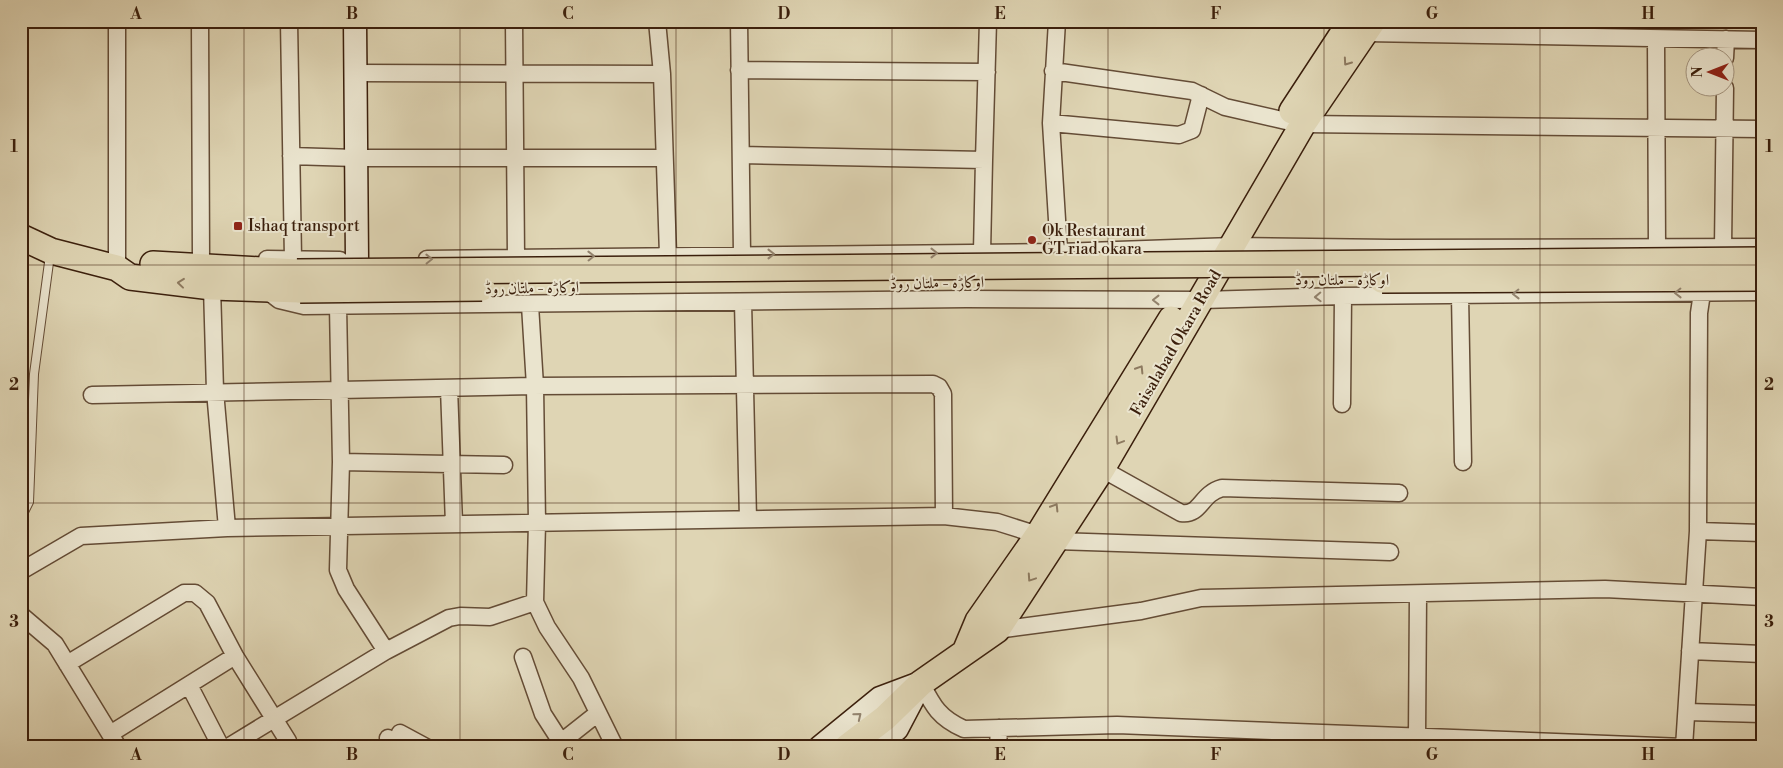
<svg xmlns="http://www.w3.org/2000/svg" width="1783" height="768" font-family="'Libre Bodoni',Amiri,serif">
<rect width="100%" height="100%" fill="#dfd5b4"/>
<filter id="stains"><feTurbulence type="fractalNoise" baseFrequency=".004" numOctaves="4"/><feColorMatrix values="0 0 0 0 .2 0 0 0 0 .09 0 0 0 0 .02 0 0 0 .5 -.17"/></filter>
<radialGradient id="worn" r=".72"><stop offset=".6" stop-color="#630" stop-opacity="0"/><stop offset="1" stop-color="#630" stop-opacity=".3"/></radialGradient>
<g fill="none" stroke-linecap="round" stroke-linejoin="round">
<!-- lane casing -->
<g stroke="#644c36" stroke-width="10">
<path id="lane" d="M21 518 29 502 34 374 50 255"/>
</g>
<!-- street casing -->
<g stroke="#644c36" stroke-width="19">
<path id="street" d="M200 21 201 259
M289 21 293 259
M514 21 516 257
M657 21 662 74 668 255
M739 21 742 254
M1057 21 1051 123 1059 252
M1366 33 1762 40
M1656 39 1657 247
M1725 58 1726 39
M739 70 987 72
M1053 71 1192 91 1225 107 1286 121
M354 73 662 74
M1051 123 1179 135 1192 130 1201 95
M1303 124 1762 129
M741 155 984 160 982 252
M291 156 355 158H663
M984 160 988 21
M1723 247 1725 88
M267 259 340 260
M427 259 1059 252 1233 246 1391 248 1762 247
M117 268V21
M212 287 215 391 227 528
M266 290 279 300 304 306 966 299 1202 300 1343 296 1762 292
M1460 295 1463 462
M743 302 748 519
M530 305 535 386 537 523 535 602 547 627 581 678 615 747
M338 306 341 462 338 570 346 589 386 651
M449 388 454 524
M92 395 535 386 933 384 939 387 943 394 944 516
M1342 404 1343 296
M341 462 504 465
M1102 469 1181 513C1201 516 1200 494 1222 488L1399 493
M1698 531 1762 533
M1056 541 1390 552
M21 571 81 536 227 528 944 516 997 522 1038 535
M21 615 55 644 118 747
M997 630 1141 611 1201 598 1605 589 1762 597
M1690 651 1762 654
M523 657 543 714 561 742
M67 664 184 593H195L207 603 235 656 288 741
M921 683C933 706 939 718 964 729L1117 725 1684 747 1698 531 1699 313 1702 293
M189 685 220 745 225 747
M1687 712 1762 714
M400 733 426 747
M110 734 235 656
M1417 736 1418 595
M388 738 392 747
M228 747 386 651 449 618 460 616 490 617 535 602
M555 747 598 713
M998 747 999 728"/>
</g>
<!-- secondary casing -->
<g stroke="#3b1f0c" stroke-width="25">
<path id="secondary" d="M355 21 357 260
M820 747 880 698 920 683
M876 747 897 729 917 691"/>
</g>
<!-- primary casing -->
<g stroke="#3b1f0c" stroke-width="28">
<path id="primary" d="M1292 111 1351 21
M21 237 51 251 117 268 130 277 212 287 300 290
M153 264 297 272
M965 652 978 621 1038 535 1171 319
M847 747 885 718 921 683 997 630 1102 469 1303 124 1373 21"/>
</g>
<!-- lane -->
<use href="#lane" stroke="#eae4ce" stroke-width="8"/>
<!-- street -->
<use href="#street" stroke="#eae4ce" stroke-width="16"/>
<!-- secondary -->
<use href="#secondary" stroke="#eae4ce" stroke-width="22"/>
<!-- primary -->
<use href="#primary" stroke="#dfd5b4" stroke-width="25"/>
<!-- primary-bridge casing -->
<g stroke="#3b1f0c" stroke-width="28" stroke-linecap="butt">
<path id="primary-bridge" d="M297 272 1762 260
M1382 280 1762 278
M300 290 482 288"/>
</g>
<!-- primary-bridge -->
<use href="#primary-bridge" stroke="#dfd5b4" stroke-width="25"/>
</g>
<!-- one-way arrows -->
<defs><path id="oneway-chevron" d="M-2-3.5L2.5 0L-2 3.5" fill="none" stroke-width="1.6" stroke-linecap="round" stroke-linejoin="round" transform="scale(1.25)"/></defs>
<g stroke="#8d7a60">
<use href="#oneway-chevron" transform="translate(1347 62) rotate(125)"/>
<use href="#oneway-chevron" transform="translate(181 283) rotate(-174)"/>
<use href="#oneway-chevron" transform="translate(1140 369) rotate(-58)"/>
<use href="#oneway-chevron" transform="translate(1119 441) rotate(121)"/>
<use href="#oneway-chevron" transform="translate(1055 507) rotate(-58)"/>
<use href="#oneway-chevron" transform="translate(1031 578) rotate(124)"/>
</g>
<g stroke="#92826d">
<use href="#oneway-chevron" transform="translate(934 253)"/>
<use href="#oneway-chevron" transform="translate(771 254)"/>
<use href="#oneway-chevron" transform="translate(591 256) rotate(-1)"/>
<use href="#oneway-chevron" transform="translate(429 259) rotate(-1)"/>
<use href="#oneway-chevron" transform="translate(1678 293) rotate(179)"/>
<use href="#oneway-chevron" transform="translate(1516 294) rotate(179)"/>
<use href="#oneway-chevron" transform="translate(1318 297) rotate(178)"/>
<use href="#oneway-chevron" transform="translate(1156 300) rotate(-180)"/>
<use href="#oneway-chevron" transform="translate(858 716) rotate(-39)"/>
</g>
<!-- grid -->
<path fill="none" stroke="#3b1f0c" stroke-width="1" stroke-opacity="0.55" d="M244 21V747M460 21V747M676 21V747M892 21V747M1108 21V747M1324 21V747M1540 21V747M21 265H1762M21 503H1762"/>
<!-- markers -->
<g fill="#8f2418" stroke="#eae4ce" stroke-width="2">
<rect x="233" y="221" width="10" height="10" rx="2.5"/>
<circle cx="1032" cy="240" r="5"/>
</g>
<g text-anchor="middle" dominant-baseline="central" stroke-width="4" stroke-linejoin="round" paint-order="stroke">
<!-- poi labels -->
<g font-size="16" fill="#3b1f0c" stroke="#eae4ce" text-anchor="start">
<text x="248" y="226">Ishaq transport</text>
<text x="1042" y="231">Ok Restaurant<tspan x="1042" dy="18">GT riad okara</tspan></text>
</g>
<!-- street labels -->
<g font-size="16" fill="#3b1f0c" stroke="#eae4ce">
<text x="1342" y="280">اوکاڑہ - ملتان روڈ</text>
<text transform="translate(937 283) rotate(-1)">اوکاڑہ - ملتان روڈ</text>
<text transform="translate(532 288) rotate(-1)">اوکاڑہ - ملتان روڈ</text>
<text transform="translate(1176 343) rotate(-60)">Faisalabad Okara Road</text>
</g>
</g>
<!-- margin -->
<rect width="1783" height="768" fill="none" stroke="#dfd5b4" stroke-width="55"/>
<!-- north arrow -->
<g transform="translate(1710 72) rotate(270)"><circle r="24" fill="#eae4ce" stroke="#a49580"/>
<path d="M0-4L9 19L0 12L-9 19Z" fill="#8f2418"/>
<text y="-8" font-size="14" font-weight="bold" text-anchor="middle" fill="#3b1f0c">N</text>
</g>
<rect x="28" y="28" width="1728" height="712" fill="none" stroke="#3b1f0c" stroke-width="2"/>
<g font-size="16" text-anchor="middle" font-weight="bold" fill="#3b1f0c">
<text x="136" y="19">A</text>
<text x="352" y="19">B</text>
<text x="568" y="19">C</text>
<text x="784" y="19">D</text>
<text x="1000" y="19">E</text>
<text x="1216" y="19">F</text>
<text x="1432" y="19">G</text>
<text x="1648" y="19">H</text>
<text x="14" y="152">1</text>
<text x="1769" y="152">1</text>
<text x="14" y="390">2</text>
<text x="1769" y="390">2</text>
<text x="14" y="627">3</text>
<text x="1769" y="627">3</text>
<text x="136" y="760">A</text>
<text x="352" y="760">B</text>
<text x="568" y="760">C</text>
<text x="784" y="760">D</text>
<text x="1000" y="760">E</text>
<text x="1216" y="760">F</text>
<text x="1432" y="760">G</text>
<text x="1648" y="760">H</text>
</g>
<rect width="100%" height="100%" filter="url(#stains)"/>
<rect width="100%" height="100%" fill="url(#worn)"/>
</svg>
